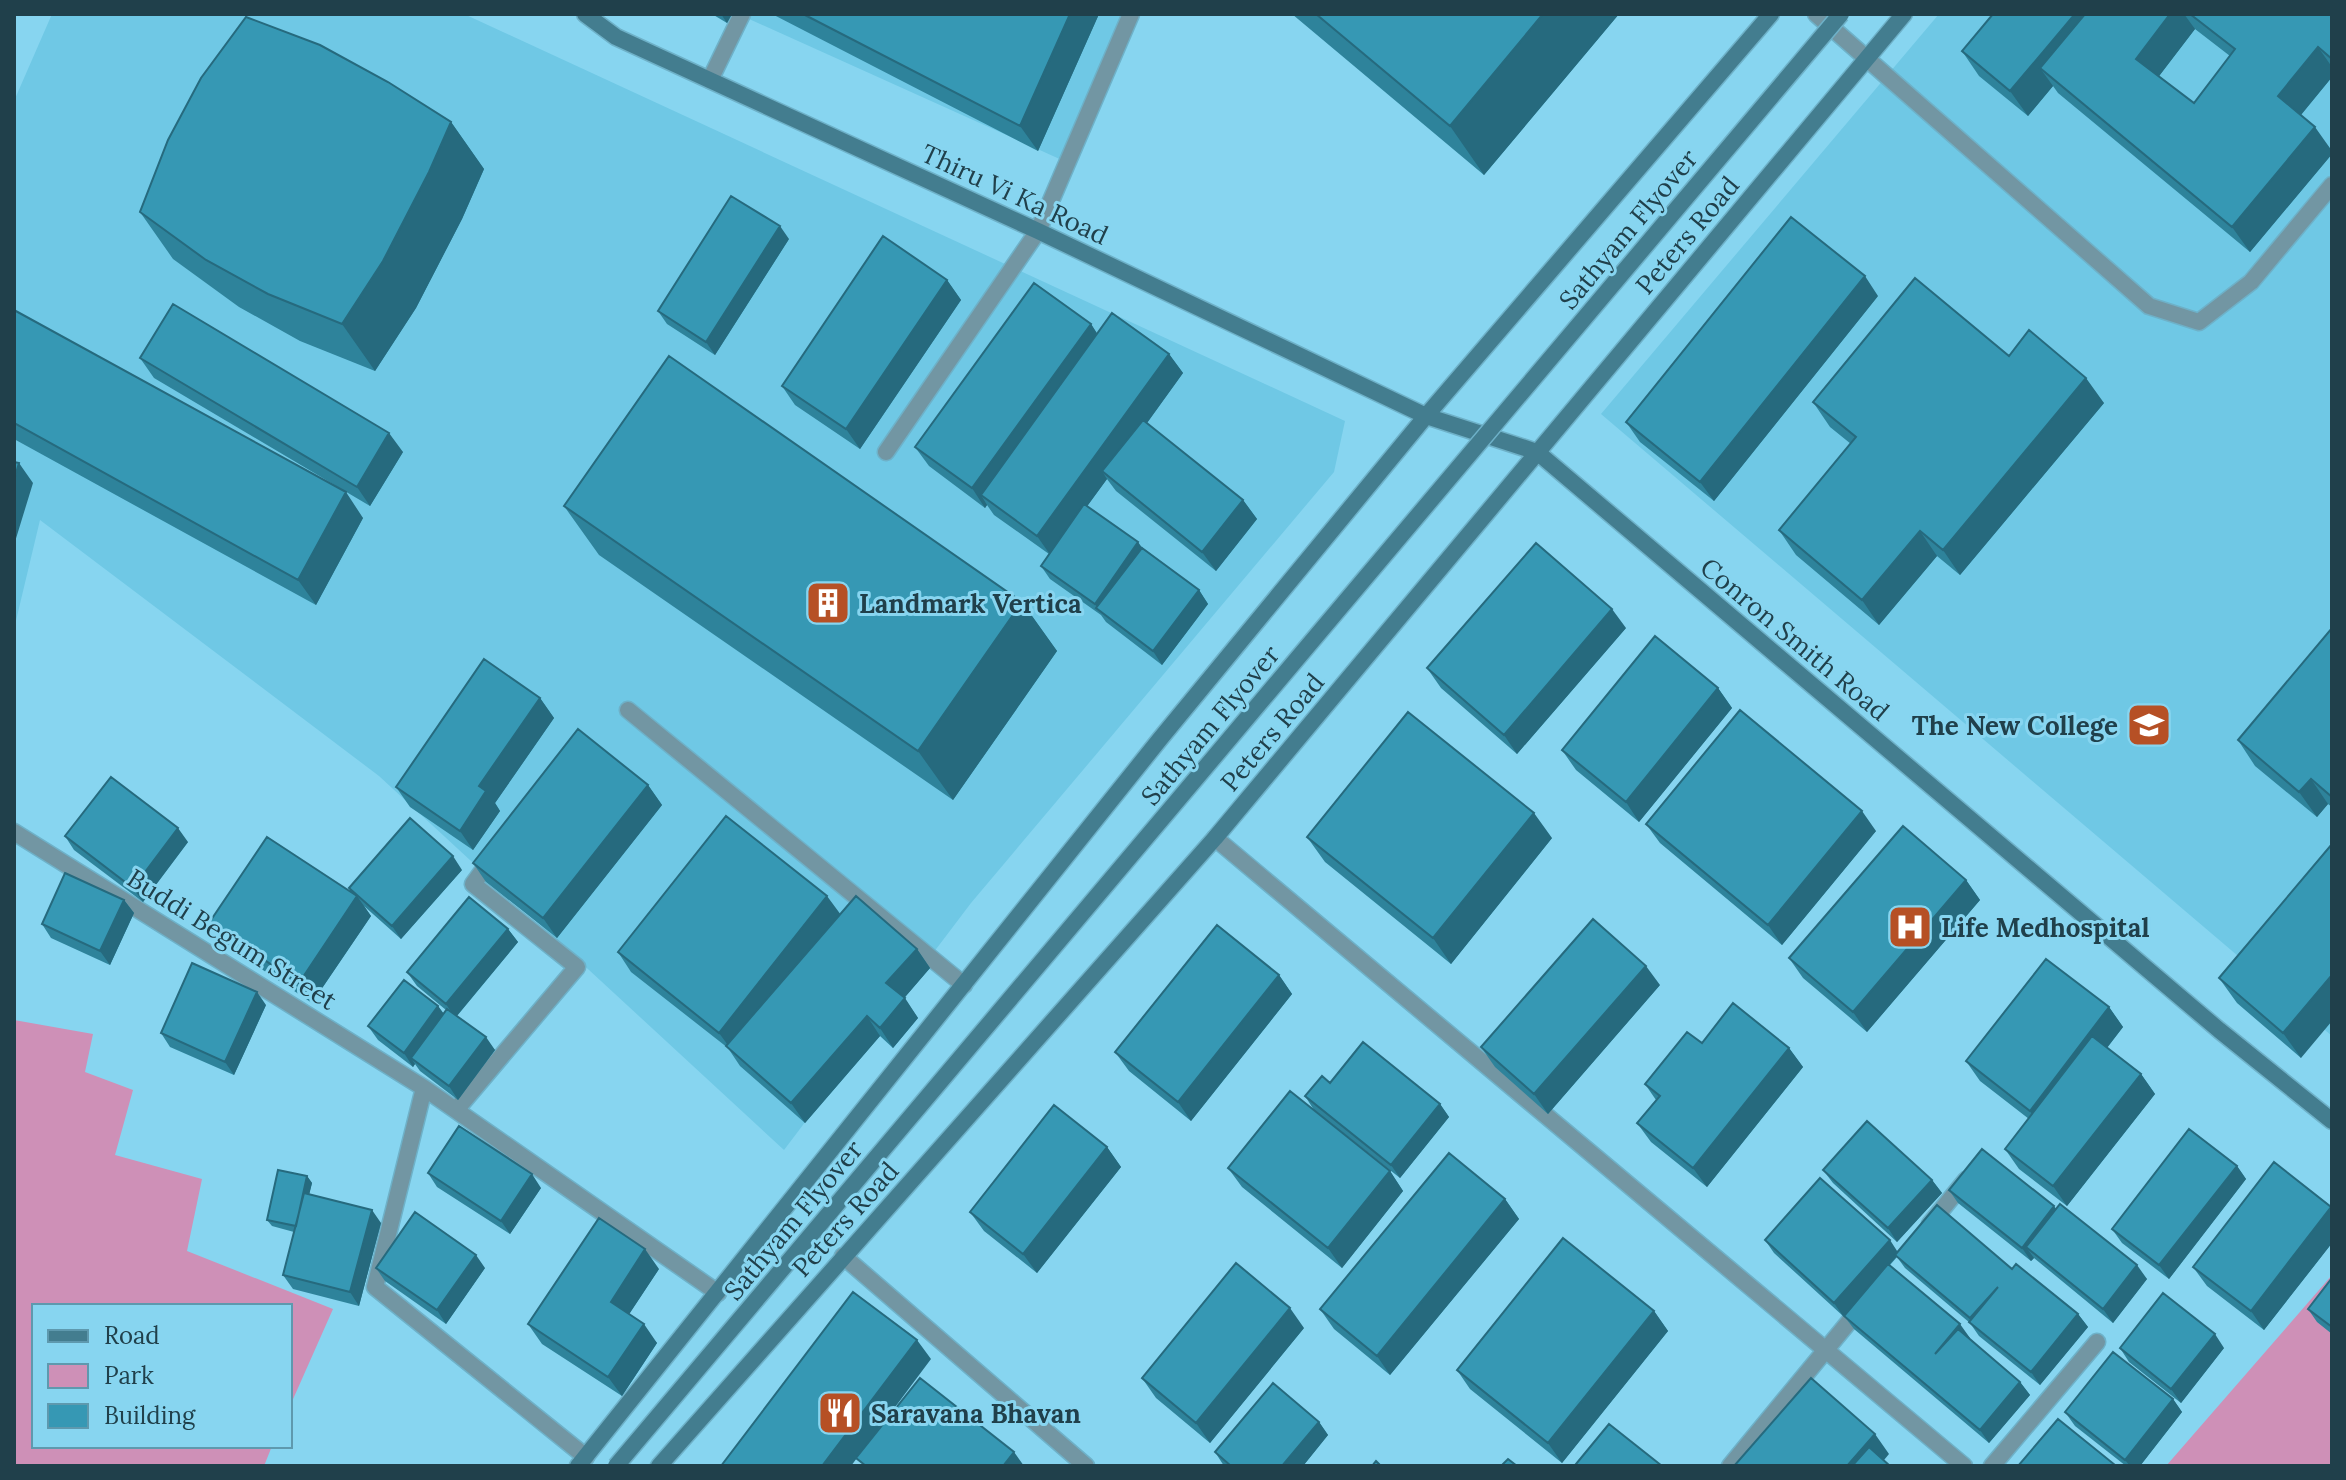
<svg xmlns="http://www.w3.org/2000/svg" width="2346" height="1480" font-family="Lora,serif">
<rect width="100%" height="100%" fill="#87d5f0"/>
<!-- built -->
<path fill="#6fc8e5" d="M52 14H464L1345 421 1334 472 971 903 784 1150 379 776 40 520 14 629V101Z
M738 14H1136L1064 161Z
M1939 14H2332V1036L1601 414Z"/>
<!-- green -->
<path fill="#ce90b7" d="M14 1020 93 1034 85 1072 133 1090 115 1155 202 1179 187 1251 333 1309 290 1406V1306H34V1446H272L264 1466H14Z
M2332 1275V1466H2166Z"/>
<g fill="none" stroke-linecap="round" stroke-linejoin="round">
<!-- lane casing -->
<g stroke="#6eb1c8" stroke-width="19">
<path id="lane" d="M1816 14 2149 306 2199 322 2251 282 2332 185
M710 80 742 14
M886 452 1038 231 1131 14
M628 710 964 985"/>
</g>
<!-- street casing -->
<g stroke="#6eb1c8" stroke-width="19">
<path id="street" d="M14 832 424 1088 718 1293
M1215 838 1964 1466
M424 1088 375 1287 586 1457
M456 1110 577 967 473 884 492 858
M1930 1224 1966 1180
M843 1256 1086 1466
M1730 1466 1862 1306
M1992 1466 2097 1342"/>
</g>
<!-- secondary casing -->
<g stroke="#6eb1c8" stroke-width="19">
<path id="secondary" d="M585 14 616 37 1038 231 1426 416 1537 452 2219 1030 2332 1121
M578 1466 1160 739 1426 416 1771 14
M659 1466 1215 838 1904 14"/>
</g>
<!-- lane -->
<use href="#lane" stroke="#7296a3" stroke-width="16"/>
<!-- street -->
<use href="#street" stroke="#7296a3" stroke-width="16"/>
<!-- secondary -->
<use href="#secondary" stroke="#437d8f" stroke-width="16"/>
<!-- secondary-bridge casing -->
<g stroke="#6eb1c8" stroke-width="19" stroke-linecap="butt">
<path id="secondary-bridge" d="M616 1466 1841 14"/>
</g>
<!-- secondary-bridge -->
<use href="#secondary-bridge" stroke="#437d8f" stroke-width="16"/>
</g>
<!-- wall -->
<path fill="#2e839b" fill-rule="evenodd" d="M712 14H732L727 23Z
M772 14H1099L1038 151Z
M1292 14H1619L1484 175Z
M1993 14H2332V77L2301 115 2332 151V154L2250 252 2058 93 2053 86 2028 116 1979 76 1962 51ZM2195 29 2230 56 2194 103 2159 76Z
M451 122 484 169 462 219 416 308 375 371 300 341 239 307 173 259 140 212Z
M789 239 715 355 667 324 658 311Z
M947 280 961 300 860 449 795 405 782 386Z
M1878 296 1714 501 1640 442 1626 422Z
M14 310 363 518 316 605 14 439Z
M1091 324 1097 334 1169 354 1183 373 1147 423 1243 500 1257 519 1216 571 1116 491 1107 479 1087 506 1199 590 1208 604 1162 665 1106 622 1101 615 1050 579 1041 566 1049 554 994 515 987 505 985 508 929 466 915 447Z
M2009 356 2104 403 1960 575 1937 556 1879 625 1796 555 1779 530 1851 444 1830 427 1813 402Z
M140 358 403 452 370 506 154 378Z
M564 506 1022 602 1057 651 953 800 599 555Z
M1626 628 1517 754 1441 688 1427 668Z
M2332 628V807L2328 804 2317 817 2255 766 2238 740Z
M1718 688 1732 708 1639 822 1576 770 1562 750Z
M540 698 554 718 495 803 500 811 473 850 410 807 396 787Z
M648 785 662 805 557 938 486 882 473 863Z
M1646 824 1876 831 1782 945 1660 843Z
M65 836 188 842 143 902 74 850Z
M1307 837 1552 838 1451 964 1325 862Z
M2332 844 2301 1058 2237 1003 2219 978Z
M462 870 401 939 364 906 371 916 312 1003 223 943 209 923 353 894 349 888Z
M1966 880 1980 900 1867 1032 1803 978 1789 958Z
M124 900 134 913 110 965 51 938 42 924Z
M841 915 917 949 930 968 904 998 918 1018 893 1048 880 1036 805 1123 740 1066 728 1048 631 972 618 952Z
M508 929 518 942 457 1016 495 1050 458 1100 420 1071 415 1064 413 1067 378 1040 368 1026 438 1006 444 1014 446 1010 417 986 407 972Z
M1279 975 1292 994 1191 1121 1129 1071 1115 1052Z
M1660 985 1548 1114 1495 1067 1481 1047Z
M266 1005 234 1075 170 1047 161 1033Z
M2109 1007 2123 1027 2107 1048 2141 1074 2155 1094 2067 1206 2019 1169 2005 1149 2029 1119 1980 1081 1966 1061Z
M1702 1043 1789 1048 1803 1067 1707 1187 1651 1142 1637 1123 1656 1100 1645 1084Z
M1330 1083 1440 1104 1449 1117 1400 1178 1314 1110 1305 1096Z
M1107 1147 1121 1167 1037 1273 984 1231 970 1212Z
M2274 1162 2332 1207V1243L2264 1330 2207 1286 2193 1267Z
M2237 1166 2246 1179 2169 1279 2122 1243 2112 1229Z
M1228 1168 1390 1171 1403 1191 1342 1268 1242 1187Z
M1823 1170 1932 1180 1942 1193 1897 1242 1833 1183Z
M428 1173 541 1188 510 1234 437 1187Z
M307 1176 312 1183 309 1194 381 1223 359 1306 293 1289 283 1275 294 1232 272 1226 267 1220Z
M1949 1190 2056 1209 2147 1279 2113 1323 2034 1258 2031 1261 1958 1203Z
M1505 1199 1519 1219 1390 1375 1334 1329 1320 1309Z
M1765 1240 1898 1252 2012 1269 2078 1314 2088 1327 2040 1385 1979 1336 1970 1323 1905 1268 1897 1257 1890 1265 1969 1338 2020 1382 2030 1395 1989 1443 1854 1329 1844 1316 1847 1312 1843 1316 1774 1253Z
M376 1268H485L446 1324 385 1281Z
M659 1269 629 1314 657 1343 622 1396 542 1344 528 1324Z
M2332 1278V1334L2317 1322 2308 1309Z
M1654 1311 1668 1331 1562 1463 1470 1389 1457 1370Z
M1304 1328 1210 1443 1156 1398 1142 1378Z
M2120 1348H2224L2181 1403 2129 1362Z
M2173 1399 2182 1412 2140 1466H2126L2075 1426 2065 1412Z
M1319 1422 1328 1435 1303 1466H1224L1215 1452Z"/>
<!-- shaded-wall -->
<path fill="#266a7e" d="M721 14H732L727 23Z
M1070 14H1099L1038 151 1020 126Z
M1543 14H1619L1484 175 1450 126Z
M2075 14H2114L2040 68 2053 86 2028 116 2010 91Z
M2170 14H2184L2195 29 2153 84 2136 59Z
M2318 47 2332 67V77L2295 122 2278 96Z
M451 122 484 169 462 219 416 308 375 371 342 324Z
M2315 127 2332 151V154L2250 252 2232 227Z
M780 226 789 239 715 355 706 342Z
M1865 276 1878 296 1714 501 1700 482Z
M947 280 961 300 860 449 846 429Z
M1091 324 1104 344 981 495 987 505 985 508 972 488Z
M1169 354 1183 373 1108 477 1102 471 1107 479 1051 556 1037 536Z
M2086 378 2104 403 1960 575 1943 550Z
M389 433 403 452 370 506 357 487Z
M19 463 33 483 14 545V480Z
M346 492 363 518 316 605 298 580Z
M1243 500 1257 519 1216 571 1202 552Z
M1920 531 1937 556 1879 625 1862 600Z
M1138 542 1148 556 1100 611 1095 604Z
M1199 590 1208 604 1162 665 1153 651Z
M1022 602 1057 651 953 800 918 751Z
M1612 609 1626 628 1517 754 1504 735Z
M1718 688 1732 708 1639 822 1626 802Z
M540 698 554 718 495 803 500 811 473 850 460 831 479 786Z
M2311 779 2328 804 2317 817 2299 792Z
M648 785 662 805 557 938 543 918Z
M1862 811 1876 831 1782 945 1768 925Z
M1534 813 1552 838 1451 964 1433 938Z
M178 828 188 842 143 902 133 888Z
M453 856 462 870 401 939 392 926Z
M1966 880 1980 900 1867 1032 1853 1012Z
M357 896 371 916 312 1003 299 983Z
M827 896 841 915 733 1052 719 1033Z
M124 900 134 913 110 965 100 951Z
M508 929 518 942 455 1018 446 1004Z
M917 949 930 968 900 1003 886 983Z
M1646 966 1660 985 1548 1114 1534 1094Z
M1279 975 1292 994 1191 1121 1178 1102Z
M2332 975V1021L2301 1058 2283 1033Z
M257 992 266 1005 234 1075 225 1062Z
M905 998 918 1018 893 1048 880 1028Z
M438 1006 448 1020 411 1058 415 1064 413 1067 404 1053Z
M2109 1007 2123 1027 2043 1130 2030 1111Z
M867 1016 880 1036 805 1123 791 1103Z
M486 1037 495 1050 458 1100 449 1086Z
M1789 1048 1803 1067 1707 1187 1693 1168Z
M2141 1074 2155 1094 2067 1206 2053 1186Z
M1440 1104 1449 1117 1400 1178 1391 1165Z
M1107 1147 1121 1167 1037 1273 1023 1254Z
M2237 1166 2246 1179 2169 1279 2159 1265Z
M1390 1171 1403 1191 1342 1268 1328 1248Z
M532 1174 541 1188 510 1234 501 1221Z
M307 1176 312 1183 300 1233 296 1226Z
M1932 1180 1942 1193 1897 1242 1888 1228Z
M1505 1199 1519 1219 1390 1375 1377 1356Z
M2054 1206 2064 1220 2026 1247 2034 1258 2031 1261 2022 1248Z
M2331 1207 2332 1243 2264 1330 2251 1311Z
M372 1210 381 1223 359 1306 350 1292Z
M1890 1240 1899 1254 1843 1316 1834 1303Z
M645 1249 659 1269 624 1322 611 1302Z
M476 1255 485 1268 446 1324 437 1310Z
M2137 1265 2147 1279 2113 1323 2103 1309Z
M1290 1308 1304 1328 1210 1443 1196 1423Z
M1654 1311 1668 1331 1562 1463 1548 1443Z
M2078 1314 2088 1327 2040 1385 2031 1372Z
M644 1324 657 1343 622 1396 608 1377Z
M1960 1324 1970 1338 1944 1368 1935 1354Z
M2215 1334 2224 1348 2181 1403 2171 1389Z
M917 1340 931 1359 851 1466H822Z
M2020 1382 2030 1395 1989 1443 1980 1430Z
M2173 1399 2182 1412 2140 1466H2130L2125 1460Z
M1319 1422 1328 1435 1303 1466H1282Z
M1875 1434 1889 1454 1879 1466H1847Z
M1014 1452 1024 1466H1003Z"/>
<!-- building -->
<path fill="#3698b4" stroke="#266a7e" stroke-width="2" d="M803 14H1070L1020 126Z
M1316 14H1543L1450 126Z
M1993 14H2075L2010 91 1962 51Z
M2085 14H2170L2136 59 2194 103 2235 49 2190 14H2332V59L2318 47 2278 96 2315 127 2232 227 2040 68Z
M246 17 320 45 388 82 451 122 429 172 383 261 342 324 268 294 206 260 140 212 168 140 201 78Z
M731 196 780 226 706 342 658 311Z
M1791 217 1865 276 1700 482 1626 422Z
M883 236 947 280 846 429 782 386Z
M1915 278 2009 356 2029 330 2086 378 1943 550 1920 531 1862 600 1779 530 1856 437 1813 402Z
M1034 283 1091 324 972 488 915 447Z
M173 304 389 433 357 487 140 358Z
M14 310 346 492 298 580 14 423Z
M1112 313 1169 354 1037 536 981 495Z
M669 356 1022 602 918 751 564 506Z
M1143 420 1243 500 1202 552 1102 471Z
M14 462 19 463 14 480Z
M1084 504 1138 542 1095 604 1041 566Z
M1536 543 1612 609 1504 735 1427 668Z
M1142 548 1199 590 1153 651 1096 608Z
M2332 628V797L2311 779 2299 792 2238 740Z
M1655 636 1718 688 1626 802 1562 750Z
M484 659 540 698 479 786 486 791 460 831 396 787Z
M1740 710 1862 811 1768 925 1646 824Z
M1408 712 1534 813 1433 938 1307 837Z
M578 729 648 785 543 918 473 863Z
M111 777 178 828 133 888 65 836Z
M726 816 827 896 719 1033 618 952Z
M410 818 453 856 392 926 349 888Z
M1903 826 1966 880 1853 1012 1789 958Z
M267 837 357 896 299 983 209 923Z
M2332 844V975L2283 1033 2219 978Z
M65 873 124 900 100 951 42 924Z
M856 896 917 949 886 983 905 998 880 1028 867 1016 791 1103 726 1046Z
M469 897 508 929 446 1004 407 972Z
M1593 919 1646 966 1534 1094 1481 1047Z
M1217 925 1279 975 1178 1102 1115 1052Z
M2046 959 2109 1007 2030 1111 1966 1061Z
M192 963 257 992 225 1062 161 1033Z
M404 980 438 1006 404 1053 368 1026Z
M1733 1003 1789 1048 1693 1168 1637 1123 1660 1096 1645 1084 1687 1032 1702 1043Z
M447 1009 486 1037 449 1086 411 1058Z
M2092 1036 2141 1074 2053 1186 2005 1149Z
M1363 1042 1440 1104 1391 1165 1305 1096 1322 1076 1330 1083Z
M1290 1091 1390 1171 1328 1248 1228 1168Z
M1054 1105 1107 1147 1023 1254 970 1212Z
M1867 1121 1932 1180 1888 1228 1823 1170Z
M459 1126 532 1174 501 1221 428 1173Z
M2189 1129 2237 1166 2159 1265 2112 1229Z
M1982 1149 2054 1206 2022 1248 1949 1190Z
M1449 1153 1505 1199 1377 1356 1320 1309Z
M2274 1162 2331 1207 2251 1311 2193 1267Z
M278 1170 307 1176 296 1226 267 1220Z
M1820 1178 1890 1240 1834 1303 1765 1240Z
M304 1193 372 1210 350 1292 283 1275Z
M2060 1204 2137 1265 2103 1309 2026 1247Z
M1937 1205 2012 1269 2016 1264 2078 1314 2031 1372 1969 1322 1998 1287 1970 1318 1895 1255Z
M415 1212 476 1255 437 1310 376 1268Z
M599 1218 645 1249 611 1302 644 1324 608 1377 528 1324Z
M1563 1238 1654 1311 1548 1443 1457 1370Z
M1236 1263 1290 1308 1196 1423 1142 1378Z
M1888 1264 1960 1324 1935 1354 1958 1329 2020 1382 1980 1430 1844 1316Z
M2332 1278V1327L2308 1309Z
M853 1292 917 1340 822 1466H721Z
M2163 1293 2215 1334 2171 1389 2120 1348Z
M2113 1352 2173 1399 2125 1460 2065 1412Z
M920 1378 1014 1452 1003 1466H866L856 1458Z
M1811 1378 1875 1434 1847 1466H1734Z
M1273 1383 1319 1422 1282 1466H1231L1215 1452Z
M2058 1419 2115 1465 2114 1466H2018Z
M1609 1424 1662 1466H1578L1576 1464Z
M1869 1447 1890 1466H1852Z
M1508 1459 1517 1466H1501Z
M1376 1461 1381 1466H1372Z"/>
<!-- icons -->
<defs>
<g id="building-square" transform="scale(2.3)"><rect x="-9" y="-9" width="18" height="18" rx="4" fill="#b65025" stroke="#87d5f0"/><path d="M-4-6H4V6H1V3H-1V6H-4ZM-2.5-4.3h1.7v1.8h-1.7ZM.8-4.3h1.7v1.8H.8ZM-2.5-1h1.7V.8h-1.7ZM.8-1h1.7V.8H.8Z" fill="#fff"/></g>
<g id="university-square" transform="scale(2.3)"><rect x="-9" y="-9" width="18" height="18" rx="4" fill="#b65025" stroke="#87d5f0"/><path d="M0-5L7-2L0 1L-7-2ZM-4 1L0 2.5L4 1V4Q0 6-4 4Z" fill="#fff"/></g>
<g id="hospital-square" transform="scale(2.3)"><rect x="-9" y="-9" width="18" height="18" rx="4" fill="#b65025" stroke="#87d5f0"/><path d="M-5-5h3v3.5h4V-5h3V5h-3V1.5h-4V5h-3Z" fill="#fff"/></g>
<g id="restaurant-square" transform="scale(2.3)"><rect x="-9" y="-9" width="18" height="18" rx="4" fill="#b65025" stroke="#87d5f0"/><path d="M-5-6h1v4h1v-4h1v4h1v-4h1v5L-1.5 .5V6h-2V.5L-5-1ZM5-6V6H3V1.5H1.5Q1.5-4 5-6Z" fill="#fff"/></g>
</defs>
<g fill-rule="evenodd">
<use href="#building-square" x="828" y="603"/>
<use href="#university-square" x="2149" y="725"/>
<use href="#hospital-square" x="1910" y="927"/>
<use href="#restaurant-square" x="840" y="1413"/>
</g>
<g text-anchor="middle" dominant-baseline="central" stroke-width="6" stroke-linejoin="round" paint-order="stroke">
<!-- street labels -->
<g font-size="26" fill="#20404b" stroke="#87d5f0">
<text transform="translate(1015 194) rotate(25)">Thiru Vi Ka Road</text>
<text transform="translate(1628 229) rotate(-50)">Sathyam Flyover</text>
<text transform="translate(1687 235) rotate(-50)">Peters Road</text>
<text transform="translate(1795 639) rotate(40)">Conron Smith Road</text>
<text transform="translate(1210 725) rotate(-50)">Sathyam Flyover</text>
<text transform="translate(1272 732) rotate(-50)">Peters Road</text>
<text transform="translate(232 939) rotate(32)">Buddi Begum Street</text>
<text transform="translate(845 1219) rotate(-48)">Peters Road</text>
<text transform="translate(793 1220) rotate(-50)">Sathyam Flyover</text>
</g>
<!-- poi labels -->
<g font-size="26" font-weight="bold" fill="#20404b" stroke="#87d5f0" text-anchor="start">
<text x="859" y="603">Landmark Vertica</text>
<text x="2118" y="725" text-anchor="end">The New College</text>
<text x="1941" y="927">Life Medhospital</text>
<text x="871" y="1413">Saravana Bhavan</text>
</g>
</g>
<!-- border -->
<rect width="2346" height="1480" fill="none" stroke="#20404b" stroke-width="32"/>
<!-- legend -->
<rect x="32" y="1304" width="260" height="144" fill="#87d5f0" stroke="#5e99ae" stroke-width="2"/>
<rect x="48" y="1330" width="40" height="12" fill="#437d8f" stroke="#5e99ae" stroke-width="2"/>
<text x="104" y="1344" font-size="24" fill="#20404b">Road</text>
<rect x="48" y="1364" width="40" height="24" fill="#ce90b7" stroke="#5e99ae" stroke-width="2"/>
<text x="104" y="1384" font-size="24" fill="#20404b">Park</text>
<rect x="48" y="1404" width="40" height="24" fill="#3698b4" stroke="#5e99ae" stroke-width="2"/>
<text x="104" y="1424" font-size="24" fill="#20404b">Building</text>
</svg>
